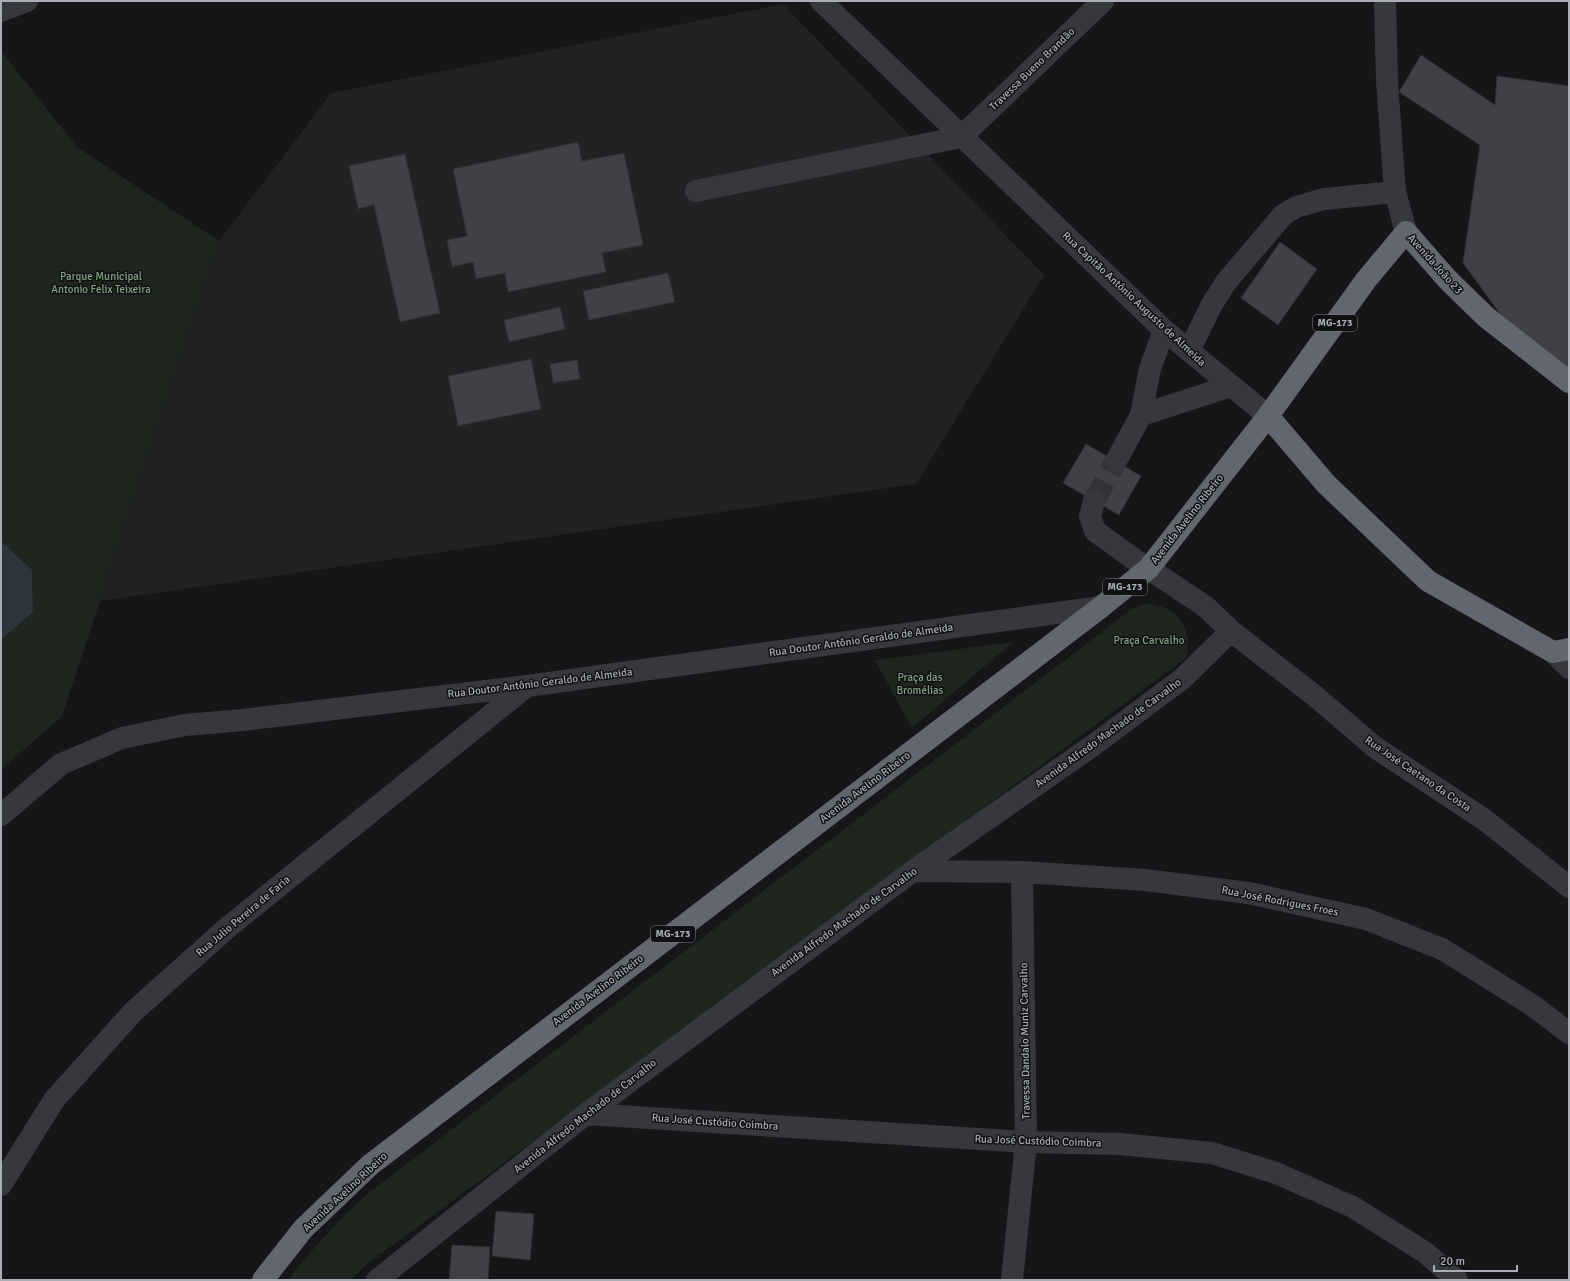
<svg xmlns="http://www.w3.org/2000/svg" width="1570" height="1281" font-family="Signika,sans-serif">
<rect width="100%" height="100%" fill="#161618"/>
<!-- built -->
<path fill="#222225" d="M783 4 1044 275 916 484 100 601 219 241 331 93Z"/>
<!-- green -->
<path fill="#1e261f" d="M1 51 77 147 219 241 62 716 1 770V640L33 612 32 570 1 541Z
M1144 604C1177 605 1193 625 1186 658L366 1265 351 1280H288C312 1249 337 1222 366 1195L1133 608Z
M1013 642 912 728 875 660Z"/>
<!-- water -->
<path fill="#2c353c" d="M1 541 32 570 33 612 1 640Z"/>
<!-- building -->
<path fill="#404145" stroke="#303034" d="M1421 55 1495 105 1497 76 1569 86V370L1512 330 1463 263 1480 145 1399 92Z
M578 142 582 161 624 153 643 245 602 253 606 272 508 292 505 273 476 279 473 262 452 267 447 240 467 236 453 169Z
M405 154 440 313 400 322 374 205 358 209 349 166Z
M1280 242 1317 269 1278 325 1241 298Z
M668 273 675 302 589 320 583 291Z
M560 307 565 329 509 342 504 320Z
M531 359 541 409 458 426 448 376Z
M577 360 580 379 553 383 550 364Z
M1086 444 1141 476 1119 515 1063 483Z
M496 1211 534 1214 530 1260 492 1256Z
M452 1245 490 1247 488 1280H449Z"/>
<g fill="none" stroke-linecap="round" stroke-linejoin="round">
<!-- minor-tunnel -->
<path stroke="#333438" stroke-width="22" stroke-dasharray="22 11" stroke-linecap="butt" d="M1094 501 1116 461"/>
<!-- minor -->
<path stroke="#37383d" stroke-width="22" d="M821 1 1164 330 1268 416
M1385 1 1387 82 1395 192 1406 232
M1 11 27 1
M961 137 1103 1
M696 191 961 137
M1189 351 1211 306 1226 282 1283 215 1296 207 1324 199 1395 192
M1141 415 1150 369 1164 330
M1116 461 1141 415 1231 386
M1094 501 1090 516 1095 531 1131 557 1206 607 1231 631 1315 696 1376 748 1485 820 1569 887
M1553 652 1569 668
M1 815 61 764 122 738 185 725 243 720 527 686 1101 607
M913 871 1022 872 1145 880 1249 893 1366 919 1442 949 1532 1005 1569 1033
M586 1114 1026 1142 1120 1144 1212 1153 1276 1173 1353 1207 1426 1253 1457 1280
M1 1185 54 1100 133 1012 227 928 527 686
M377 1280 586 1114 913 871 1095 744 1182 679 1231 631
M1012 1280 1026 1142 1022 872"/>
<!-- highway -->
<path stroke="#63666e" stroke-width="22" d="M1268 416 1326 484 1428 581 1553 652 1569 649
M263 1280 303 1229 370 1165 1101 607 1149 568 1268 416 1366 280 1406 232 1448 280 1486 317 1569 382"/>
</g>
<g text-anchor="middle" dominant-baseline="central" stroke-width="3" stroke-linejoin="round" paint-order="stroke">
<!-- shield labels -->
<g fill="#111113" stroke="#7b7e86" stroke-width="1">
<rect x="1313" y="315" width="44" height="16" rx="3"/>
<rect x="1103" y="579" width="44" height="16" rx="3"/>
<rect x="651" y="926" width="44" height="16" rx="3"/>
</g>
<g font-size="10" font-weight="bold" fill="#a8adb8">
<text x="1335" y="323">MG-173</text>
<text x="1125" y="587">MG-173</text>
<text x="673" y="934">MG-173</text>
</g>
<!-- street labels -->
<g font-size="11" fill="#a8adb8" stroke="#111113">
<text transform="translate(1032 69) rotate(-44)">Travessa Bueno Brandão</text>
<text transform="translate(1435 264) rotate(48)">Avenida João 23</text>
<text transform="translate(1134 299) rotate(43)">Rua Capitão Antônio Augusto de Almeida</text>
<text transform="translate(1187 519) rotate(-52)">Avenida Avelino Ribeiro</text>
<text transform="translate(861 640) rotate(-8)">Rua Doutor Antônio Geraldo de Almeida</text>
<text transform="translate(540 683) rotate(-7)">Rua Doutor Antônio Geraldo de Almeida</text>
<text transform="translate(1108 733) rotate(-36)">Avenida Alfredo Machado de Carvalho</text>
<text transform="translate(1418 774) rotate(34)">Rua José Caetano da Costa</text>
<text transform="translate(865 787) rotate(-37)">Avenida Avelino Ribeiro</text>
<text transform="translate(1280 901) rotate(11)">Rua José Rodrigues Froes</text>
<text transform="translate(243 916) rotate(-40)">Rua Julio Pereira de Faria</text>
<text transform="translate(844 922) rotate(-36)">Avenida Alfredo Machado de Carvalho</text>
<text transform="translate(598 990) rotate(-37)">Avenida Avelino Ribeiro</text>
<text transform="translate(1025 1041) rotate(-91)">Travessa Dandalo Muniz Carvalho</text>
<text transform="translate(585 1116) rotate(-38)">Avenida Alfredo Machado de Carvalho</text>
<text transform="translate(715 1122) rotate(4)">Rua José Custódio Coimbra</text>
<text transform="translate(1038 1141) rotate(2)">Rua José Custódio Coimbra</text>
<text transform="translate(345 1192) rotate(-43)">Avenida Avelino Ribeiro</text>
</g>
<!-- park labels -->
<g font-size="11" fill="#7fa381" stroke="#111113">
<text x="101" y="276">Parque Municipal<tspan x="101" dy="13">Antonio Felix Teixeira</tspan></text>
<text x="1149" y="640">Praça Carvalho</text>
<text x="920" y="677">Praça das<tspan x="920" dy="13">Bromélias</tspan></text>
</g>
</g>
<!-- border -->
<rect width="1570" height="1281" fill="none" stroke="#a8adb8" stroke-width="4"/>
<!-- scale -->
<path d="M1434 1265v6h83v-6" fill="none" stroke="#a8adb8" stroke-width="2"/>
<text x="1440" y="1265" font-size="12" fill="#a8adb8" stroke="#111113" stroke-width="3" paint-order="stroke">20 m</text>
</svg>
